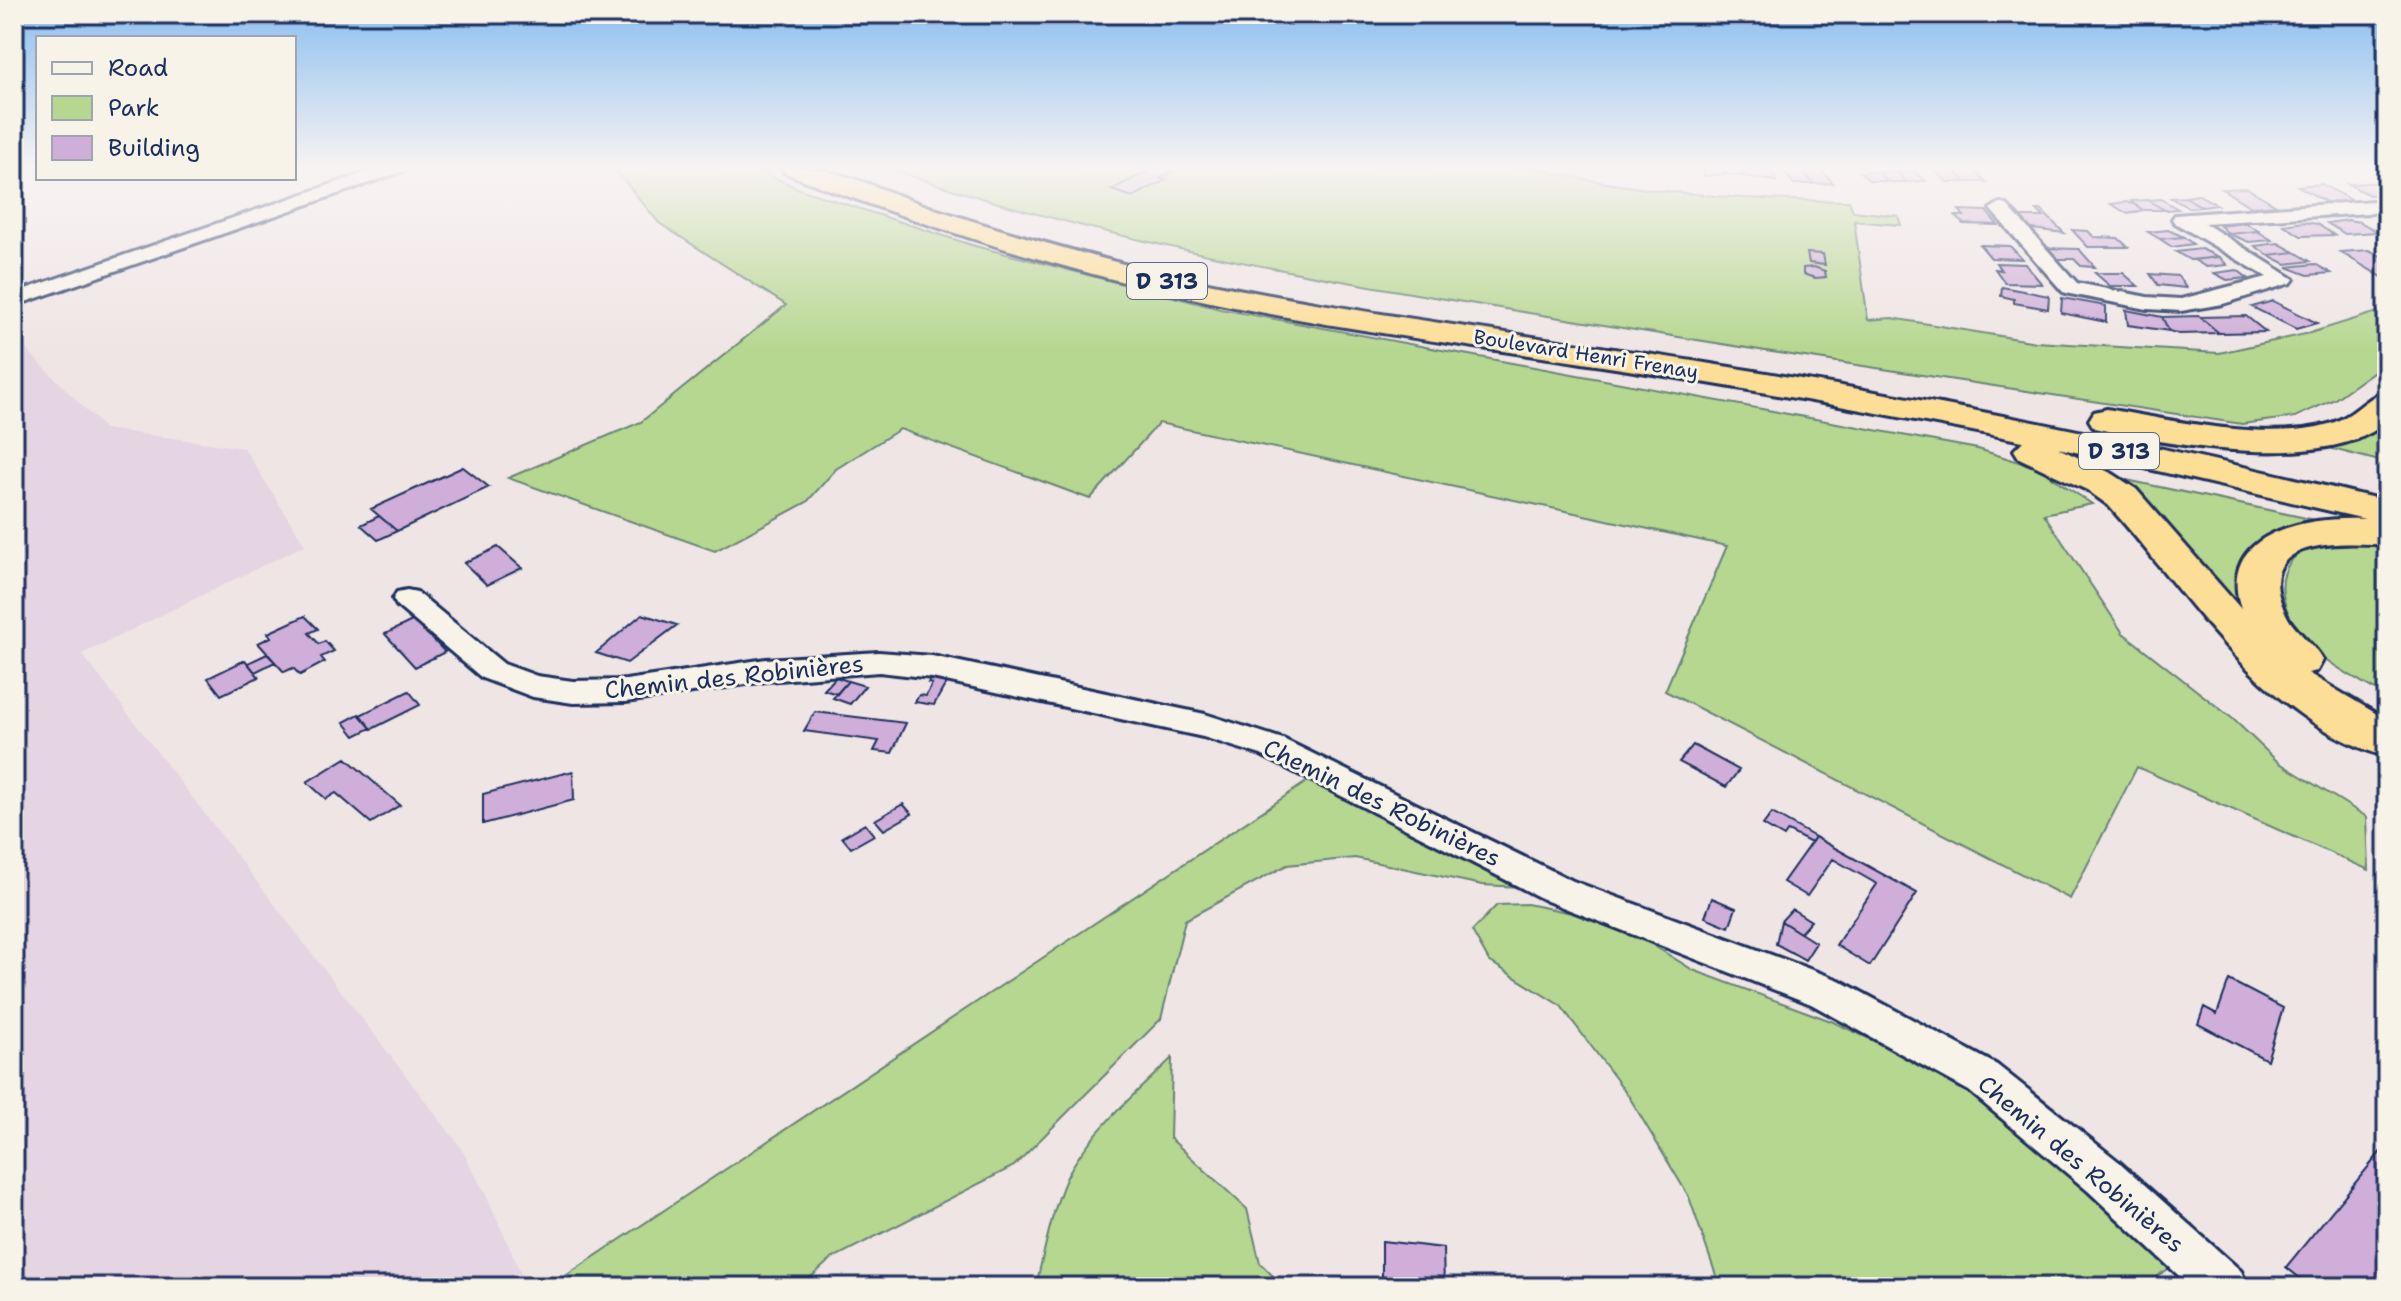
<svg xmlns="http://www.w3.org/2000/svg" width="2401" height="1301" font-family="'Shantell Sans',sans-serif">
<rect width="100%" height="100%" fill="#efe5e5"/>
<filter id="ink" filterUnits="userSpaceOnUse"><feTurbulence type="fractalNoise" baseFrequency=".0125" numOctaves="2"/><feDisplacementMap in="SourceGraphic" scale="16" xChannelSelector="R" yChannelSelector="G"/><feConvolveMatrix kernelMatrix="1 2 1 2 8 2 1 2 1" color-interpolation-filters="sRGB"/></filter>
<g filter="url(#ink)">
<!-- built -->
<path fill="#e5d4e1" d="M14 337 105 429 244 448 305 545 82 654 459 1145 485 1193 527 1287H14Z"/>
<!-- green -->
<path fill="#b6d790" stroke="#688377" stroke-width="2" d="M613 167H749L802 190 975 246 1220 309 1978 449 2038 468 2092 504 2044 514 2123 633 2233 719 2278 762 2367 817 2369 870 2137 767 2070 899 1665 691 1727 546 1159 423 1090 499 900 429 836 469 807 502 715 551 508 478 641 422 786 305 659 223Z
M885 167H1528C1633 193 1741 201 1849 201L1853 211 1898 216 1901 225 1854 221 1868 320 1892 318 2036 342 2219 353 2310 333 2387 309V362L2335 399 2295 417 2242 424C2010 389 1779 354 1548 316 1324 280 1100 242 885 167Z
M2387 424V463L2325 447 2359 441Z
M2103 475 2320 521C2280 530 2260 532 2240 570L2256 629C2207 570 2169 516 2103 475Z
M2387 539V697C2365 683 2339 671 2319 654 2280 622 2259 556 2325 543 2345 539 2367 540 2387 539Z
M1323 771 1576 890 1482 885 1355 858 1287 865 1185 920 1161 1019 1014 1166 831 1259 800 1287H549Z
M1527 904 1616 922 1693 970 1831 1021 1953 1077 2184 1259 2140 1287H1720L1689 1197 1628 1095 1561 1006 1489 961 1472 931 1497 905Z
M1172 1058 1170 1138 1247 1209 1260 1263 1284 1287 1036 1285C1045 1249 1054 1199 1072 1167 1098 1125 1137 1092 1172 1058Z"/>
<!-- building -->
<path fill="#cfaed9" stroke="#1b2f5e" stroke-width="2" d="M1156 167 1174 171 1160 178 1166 180 1133 197 1111 190Z
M1704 167H1723L1724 174 1704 176Z
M1723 167H1742L1743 176 1724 174Z
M1742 167 1772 171 1776 181 1743 176Z
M1962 168H1971L1986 182H1966L1952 169Z
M1933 169H1952L1966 182H1947Z
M1782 170H1802L1814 184H1794Z
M1802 170H1821L1833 183 1814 184Z
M1860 172 1877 171 1887 181H1870Z
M1878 172H1897L1906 182H1888Z
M1897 172H1915L1925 181 1906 182Z
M2387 182V194L2369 195 2348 184Z
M2322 184 2352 201 2328 203 2298 186Z
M2247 188 2276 205 2251 207 2222 189Z
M2199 195 2217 205 2203 207 2185 197Z
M2185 197 2202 207 2189 208 2171 198Z
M2161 199 2178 209 2165 210 2147 200Z
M2147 200 2165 210H2143L2131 201Z
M2125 202 2133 204 2143 210 2128 214 2111 204Z
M1959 210 1986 211 1998 225 1963 224 1956 216H1964Z
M2037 210H2041L2064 233 2024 228 2013 217H2044Z
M2348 220 2360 222 2378 232 2345 234 2327 223Z
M2304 222 2317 224 2334 235 2301 236 2284 225Z
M2245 223 2259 231 2229 234 2220 226Z
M2072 230 2088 231 2094 237 2118 238 2128 247H2088Z
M2168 230 2184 237 2160 239 2148 232Z
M2257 231 2272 240 2249 242 2229 234Z
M2184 237 2193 244 2172 247 2160 239Z
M2278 243 2295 252 2268 255 2255 246Z
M1980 245 2010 246 2022 259 1991 258Z
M2042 248 2079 249 2095 267 2081 266 2074 259H2051Z
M2201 249 2219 257 2190 260 2176 252Z
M2369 250 2387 259V280L2340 252Z
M2295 252 2310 261 2286 264 2268 255Z
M1807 253 1823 254 1825 265 1809 263Z
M2219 257 2227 265 2206 267 2194 260Z
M1996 263 2025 264 2042 284 2005 283 1995 269 2001 270Z
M2315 264 2331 273 2308 275 2287 267Z
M1814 267 1825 271 1826 277 1815 278 1803 274V268Z
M2237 270 2248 278 2227 280 2214 273Z
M2095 273H2123L2138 286H2110Z
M2150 274 2178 276 2186 288 2158 285Z
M2002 287 2049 296 2048 309 2014 303V299L2001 296Z
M2062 298 2106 306V322L2061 313Z
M2273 301 2317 323 2296 329 2252 307Z
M2126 310 2162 317 2169 331 2128 325Z
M2199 316 2219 333 2179 334 2169 331 2162 317Z
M2246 316 2266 332 2219 333 2200 317Z
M463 467 489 487 397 531 371 509Z
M379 516 397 531 378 540 361 525Z
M498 547 522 568 487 585 464 563Z
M642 614 677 625 627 663 596 653Z
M305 616 318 629 309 633 319 644 325 641 334 651 321 657 325 662 300 675 293 668 284 672 258 643 271 637 268 633Z
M414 620 445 652 415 667 385 634Z
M267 654 275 662 255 672 248 663Z
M245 660 259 677 221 695 208 678Z
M932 676 949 678 934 705 915 702 919 695 926 696 932 684 928 683Z
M836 677 848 681 837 694 824 690Z
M848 681 865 686 850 704 833 698Z
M409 691 420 705 372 729 360 715Z
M815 712 906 723 892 753 874 751 879 741 804 731Z
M359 714 371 728 355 736 344 722Z
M1693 745 1739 770 1726 787 1679 762Z
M346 758 400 805 371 823 336 793 326 799 307 782Z
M573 771 574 800 483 824V794Z
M903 804 912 814 884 830 875 820Z
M1772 813 1815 837 1811 843 1788 831 1784 837 1763 825Z
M865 824 874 835 851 848 842 837Z
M1815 837 1917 893 1870 966 1836 945 1877 884 1833 859 1807 896 1783 882Z
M1712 898 1736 908 1729 927 1705 917Z
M1792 909 1811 921 1800 933 1781 921Z
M1781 921 1816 943 1805 960 1776 944Z
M2229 980 2283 1008 2267 1060 2198 1024 2204 1007 2217 1014Z
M2387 1144V1287H2311L2286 1267Z
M1382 1241 1443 1248 1444 1287H1382Z"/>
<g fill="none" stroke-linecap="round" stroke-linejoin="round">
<!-- street casing -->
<g stroke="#1b2f5e" stroke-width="6">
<path id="street" d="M382 167H407L404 171 14 306V293Z
M2387 200V212L2204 223 2294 279 2291 283 2223 304 2181 311 2147 309 2070 294 2063 292 1990 209 2000 203 2007 205 2077 283 2147 297 2181 299 2267 277 2175 223 2172 219 2175 215Z
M407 590 417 592 504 664 537 676 573 681 626 680 766 659 879 652 932 656 1205 714 1283 739 1573 881 1839 980 1997 1065 2118 1161 2241 1271 2248 1287H2191L2088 1191 1969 1091 1811 1004 1547 901 1261 755 1203 737 932 678 879 672 766 681 626 702 573 703 533 697 482 678 397 606 393 599 397 592Z"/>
</g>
<!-- highway casing -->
<g stroke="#1b2f5e" stroke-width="6">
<path id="highway" d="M781 167C835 164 887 193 938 210 1022 237 1107 262 1193 280 1376 318 1563 339 1748 370 1963 405 2176 449 2387 501V545C2341 542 2250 537 2285 612 2293 631 2313 642 2323 660L2317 671 2308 673 2387 720V757C2260 719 2192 598 2108 505L2087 490 2019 458 2014 450 2023 441C1881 413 1739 387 1596 365 1459 344 1322 327 1187 297 1049 266 916 223 785 173ZM2058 448 2365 519C2309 516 2215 531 2241 609L2136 489 2113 474Z
M2387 391V421C2331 474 2164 445 2094 428L2089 420 2094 412 2107 409C2169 420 2268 442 2329 424 2355 416 2365 397 2387 391Z"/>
</g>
<!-- street -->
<use href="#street" fill="#f7f3e8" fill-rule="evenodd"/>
<!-- highway -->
<use href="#highway" fill="#fdde96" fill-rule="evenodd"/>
</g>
</g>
<!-- sky -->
<linearGradient id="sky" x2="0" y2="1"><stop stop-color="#8abeef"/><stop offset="0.48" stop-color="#f8f3f3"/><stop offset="1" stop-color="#f8f3f3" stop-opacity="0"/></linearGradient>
<rect width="2401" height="349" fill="url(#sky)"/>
<g text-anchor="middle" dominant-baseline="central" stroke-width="6" stroke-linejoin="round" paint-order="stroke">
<!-- far-street labels -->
<g font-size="20" fill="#1b2f5e" stroke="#f7f3e8">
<text transform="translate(1586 354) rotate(9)">Boulevard Henri Frenay</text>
</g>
<!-- shield labels -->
<g fill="#f7f3e8" stroke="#5d6a87" stroke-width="2">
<rect x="1127" y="263" width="80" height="36" rx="6"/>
<rect x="2079" y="433" width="80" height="36" rx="6"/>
</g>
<g font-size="22" font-weight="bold" fill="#1b2f5e">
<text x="1167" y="281">D 313</text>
<text x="2119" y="451">D 313</text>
</g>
<!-- street labels -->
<g font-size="24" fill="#1b2f5e" stroke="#f7f3e8">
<text transform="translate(734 677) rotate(-6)">Chemin des Robinières</text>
<text transform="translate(1382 803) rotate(26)">Chemin des Robinières</text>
<text transform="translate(2081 1164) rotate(40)">Chemin des Robinières</text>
</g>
</g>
<!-- margin -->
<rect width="2401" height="1301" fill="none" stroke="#f7f3e8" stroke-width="48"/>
<rect x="24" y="24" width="2353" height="1253" fill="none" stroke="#1b2f5e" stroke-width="3" filter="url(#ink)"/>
<!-- legend -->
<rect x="36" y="36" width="260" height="144" fill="#f7f3e8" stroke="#9fa5b1" stroke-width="2"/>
<rect x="52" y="62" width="40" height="12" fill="#f7f3e8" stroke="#9fa5b1" stroke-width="2"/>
<text x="108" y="76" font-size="24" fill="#1b2f5e">Road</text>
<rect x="52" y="96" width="40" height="24" fill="#b6d790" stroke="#9fa5b1" stroke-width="2"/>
<text x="108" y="116" font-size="24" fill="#1b2f5e">Park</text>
<rect x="52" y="136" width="40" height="24" fill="#cfaed9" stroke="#9fa5b1" stroke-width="2"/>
<text x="108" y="156" font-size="24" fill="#1b2f5e">Building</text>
</svg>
